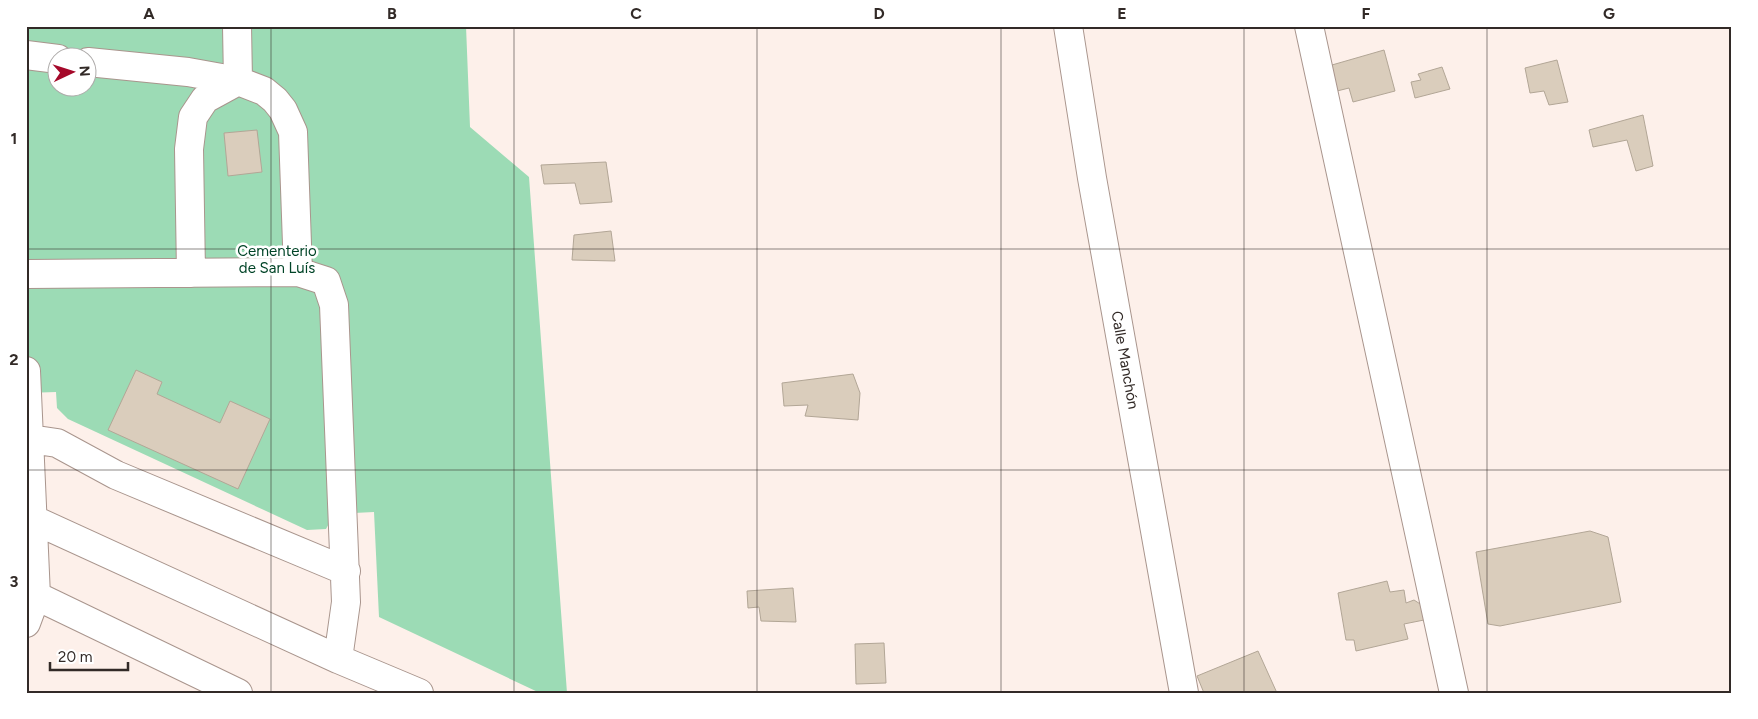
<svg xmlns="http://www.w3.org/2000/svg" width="1758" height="719" font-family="Figtree,sans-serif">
<rect width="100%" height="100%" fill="#fdf0ea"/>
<!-- green -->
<path fill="#9cdbb5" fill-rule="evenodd" d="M26 26H466L470 127 529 177 567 693H540L379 617 374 512 334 514 326 529 307 530 68 419 57 408 56 392 26 393ZM58 58H88V88H58Z"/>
<!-- building -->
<path fill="#dacdbc" stroke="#b2a696" d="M1384 50 1395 91 1353 102 1349 88 1333 92 1325 67Z
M1557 60 1568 102 1549 105 1544 91 1530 93 1525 68Z
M1442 67 1450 89 1415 98 1411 82 1421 80 1418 74Z
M1643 115 1653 166 1636 171 1627 140 1593 147 1589 130Z
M257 130 262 172 228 176 224 133Z
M606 162 612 202 580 204 575 183 544 184 541 165Z
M611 231 615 261 572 260 574 235Z
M136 370 162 382 157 394 220 423 230 401 270 419 238 489 108 430Z
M853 374 860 393 858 420 805 416 808 405 784 406 782 383Z
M1590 531 1608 537 1621 602 1500 626 1488 624 1476 552Z
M1387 581 1390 592 1404 590 1406 603 1414 600 1428 609 1429 619 1404 624 1408 639 1356 651 1354 640H1346L1338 593Z
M793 588 796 622 761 621 759 607 748 608 747 591Z
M884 643 886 683 856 684 855 644Z
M1258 651 1277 693H1204L1197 676Z"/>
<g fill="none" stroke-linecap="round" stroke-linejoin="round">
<!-- street casing -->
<g stroke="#a9958d" stroke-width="30">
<path id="street" d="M237 26 238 81
M1068 26 1092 178 1184 693
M1309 26 1454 693
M26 55 58 59
M88 62 188 72 238 81 264 91 275 100 283 110 293 132 298 272 326 281 334 305 346 602 338 659
M191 273 189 149 193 117 205 99 238 81
M26 274 298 272
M26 371 36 596 26 623
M30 439 57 443 116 475 346 571
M32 519 338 659 419 693
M26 591 238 693"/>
</g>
<!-- street -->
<use href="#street" stroke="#fff" stroke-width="28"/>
</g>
<!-- grid -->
<path fill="none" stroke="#322a27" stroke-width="1" stroke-opacity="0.55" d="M271 26V693M514 26V693M757 26V693M1001 26V693M1244 26V693M1487 26V693M26 249H1732M26 470H1732"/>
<g text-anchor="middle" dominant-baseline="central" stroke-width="5" stroke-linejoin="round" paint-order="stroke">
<!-- park labels -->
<g font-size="15" fill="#004427" stroke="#fff">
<text x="277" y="251">Cementerio<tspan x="277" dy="17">de San Luís</tspan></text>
</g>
<!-- street labels -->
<g font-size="15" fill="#322a27" stroke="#fff">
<text transform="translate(1125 360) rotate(80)">Calle Manchón</text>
</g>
</g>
<!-- border -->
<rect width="1758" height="719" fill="none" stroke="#ffffff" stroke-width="55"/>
<!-- north arrow -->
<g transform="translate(72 72) rotate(86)"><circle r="24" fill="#ffffff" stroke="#adaaa9"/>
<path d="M0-4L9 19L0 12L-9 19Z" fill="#a5082a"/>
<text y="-8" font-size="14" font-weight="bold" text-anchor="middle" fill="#322a27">N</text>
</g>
<!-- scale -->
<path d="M50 662v8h78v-8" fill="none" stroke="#322a27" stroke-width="2.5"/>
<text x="58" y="662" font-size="15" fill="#322a27" stroke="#ffffff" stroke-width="4" paint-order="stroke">20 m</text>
<rect x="28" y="28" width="1702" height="664" fill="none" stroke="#322a27" stroke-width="2"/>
<g font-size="16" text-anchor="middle" font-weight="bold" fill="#322a27">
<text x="149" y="19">A</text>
<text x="392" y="19">B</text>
<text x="636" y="19">C</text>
<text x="879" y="19">D</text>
<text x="1122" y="19">E</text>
<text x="1366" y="19">F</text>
<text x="1609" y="19">G</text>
<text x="14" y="144">1</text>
<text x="14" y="365">2</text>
<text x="14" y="587">3</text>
</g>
</svg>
